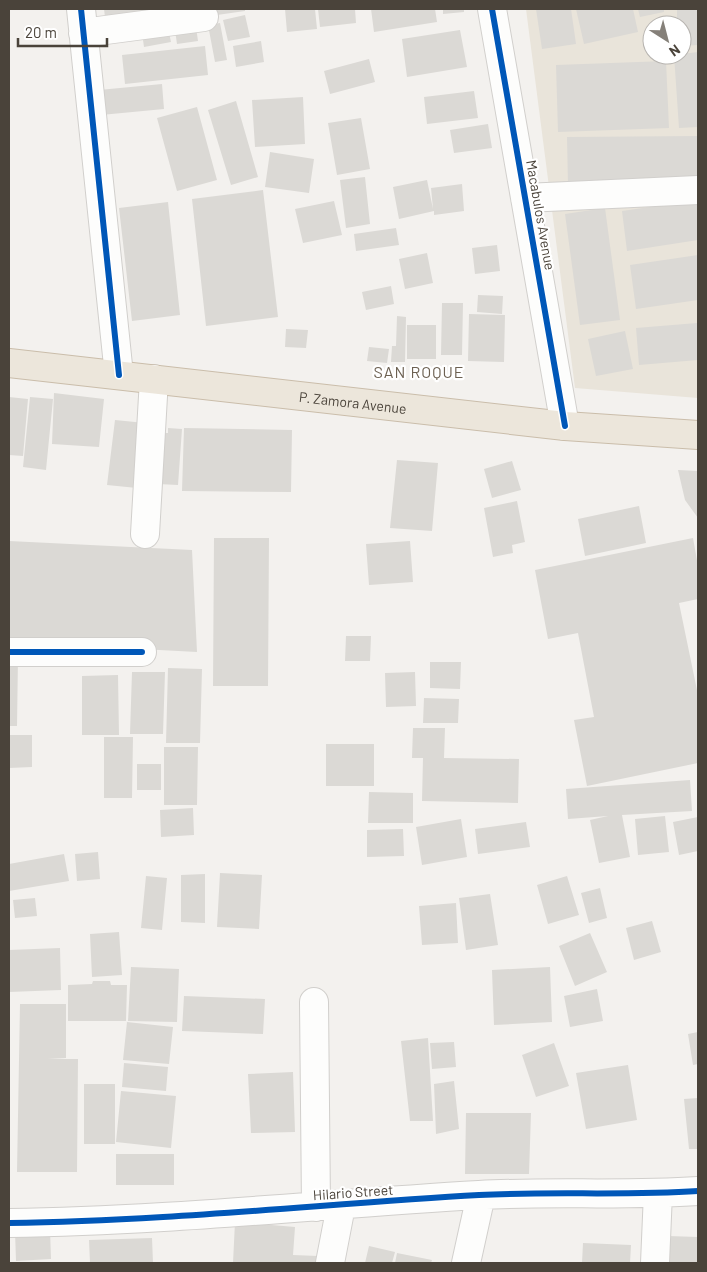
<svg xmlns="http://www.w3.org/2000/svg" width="707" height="1272" font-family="Barlow,sans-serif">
<rect width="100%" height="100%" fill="#f3f1ee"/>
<!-- education -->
<path fill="#e9e4da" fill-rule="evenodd" d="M526 9H698V398L575 388ZM652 25H682V55H652Z"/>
<!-- building -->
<path fill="#dbd9d5" d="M104 9H168L106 25Z
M216 9H245V11L217 15Z
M285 9H315L317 29 287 32Z
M318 9H355L356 23 320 27Z
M371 9H435L437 22 374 32Z
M443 9H464V12L443 14Z
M536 9H571L576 44 542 49Z
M576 9H633L638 32 584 44Z
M638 9H664V12L640 17Z
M677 9H698V45L682 46V25H677Z
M245 15 250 37 228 41 223 20Z
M220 23 227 60 215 62 208 25Z
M196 27 198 41 177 44 175 30Z
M168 28 171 42 144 47 142 33Z
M460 30 467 67 407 77 402 39Z
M261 41 264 62 236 67 233 46Z
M205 46 208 75 125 84 122 55Z
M698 52V127L679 128 674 55Z
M369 59 375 82 330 94 324 71Z
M666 61 669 128 558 132 556 65Z
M162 84 164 109 101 115 99 90Z
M474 91 478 118 427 124 424 97Z
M303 97 305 144 255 147 252 100Z
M236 101 258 177 231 185 208 110Z
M197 107 217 180 177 191 157 118Z
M361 118 370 169 337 175 328 123Z
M488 124 492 148 454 153 450 130Z
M698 136V183L568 185 567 137Z
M270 152 314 159 309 193 265 187Z
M365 177 370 224 346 228 340 180Z
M427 180 433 209 431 188 462 184 464 211 434 215V211L399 219 393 187Z
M263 190 278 317 206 326 192 199Z
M698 200V240L627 251 622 211Z
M334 201 342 235 303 243 295 209Z
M168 202 180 315 132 321 119 208Z
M605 208 620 320 580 325 565 214Z
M396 228 399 245 356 251 354 234Z
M497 245 500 271 475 274 472 248Z
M427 253 433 283 405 289 399 259Z
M698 255V300L636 309 630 265Z
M391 286 394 304 366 310 362 292Z
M478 295 503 296 502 314 477 312Z
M442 303H463L462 355H441Z
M469 314 505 315 504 362 468 361Z
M397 316 406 317 405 362H391L392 346H396Z
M697 323 698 360 639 365 636 328Z
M407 325H436V359H407Z
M286 329 308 330 306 348 285 347Z
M625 331 633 369 596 376 588 339Z
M369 347 389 349 387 363 367 361Z
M54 393 104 399 99 447 52 444Z
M9 397 28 399 23 456 9 455Z
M30 397 53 399 46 470 23 467Z
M115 420 145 423 137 488 107 485Z
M168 428 182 429 178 485 158 484 162 433H168Z
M184 428 292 430 291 492 182 491Z
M397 460 438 463 432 531 390 528Z
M512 461 521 490 492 498 484 469Z
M678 470 698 471V518L685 500Z
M517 501 525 542 512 545 513 553 493 557 484 508Z
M639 506 646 543 585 556 578 519Z
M214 538H269L268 686H213Z
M693 538 698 566V599L679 603 698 695V763L587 786 574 720 594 717 578 633 548 639 535 570Z
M9 541 192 550 197 652 9 642Z
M410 541 413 582 369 585 366 544Z
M346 636H371L370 661H345Z
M9 657H18L17 726H9Z
M430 662H461L460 689 430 688Z
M168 668 202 669 200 743H166Z
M132 672H165L163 734H130Z
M415 672 416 706 386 707 385 673Z
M118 675 119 735H82V676Z
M424 698 459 699 458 723H423Z
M413 728H445L444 758 519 759 518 803 422 801 423 758H412Z
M9 735H32V767L9 768Z
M104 737H133L132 798H104Z
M326 744H374V786H326Z
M164 747H198L197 805H164Z
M137 764H161V790H137Z
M690 780 692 811 622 815 630 857 599 863 590 820 608 816 568 819 566 789Z
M369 792 413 793V823H368Z
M193 808 194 835 161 837 160 810Z
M665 816 669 852 638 855 635 819Z
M698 817V851L679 855 673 822Z
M461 819 467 857 422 865 416 827Z
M526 822 530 847 478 854 475 829Z
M403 829 404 856 367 857V830Z
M98 852 100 879 77 881 75 854Z
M64 854 69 881 9 891V864Z
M220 873 262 875 259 929 217 927Z
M205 874V923L181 922V875Z
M146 876 167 878 162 930 141 928Z
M567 876 579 915 548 924 537 885Z
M600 888 607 918 589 923 581 893Z
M490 894 498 945 466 950 459 898Z
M35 898 37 916 15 918 13 900Z
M456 903 458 943 422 945 419 906Z
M652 921 661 952 634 960 626 928Z
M119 932 122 975 92 977 90 934Z
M590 933 607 972 575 986 559 946Z
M60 948 61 990 9 992V950Z
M131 967 179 969 177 1022 128 1021Z
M550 967 552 1022 494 1025 492 970Z
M93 981H110L111 985H127L126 1021H68V985L92 984Z
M597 989 603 1021 570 1027 564 996Z
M184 996 265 999 263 1034 182 1031Z
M20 1004H66V1058L48 1059H78L77 1172H17Z
M127 1022 173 1027 169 1064 123 1060Z
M698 1032V1064L693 1065 688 1034Z
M428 1038 433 1121H410L401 1041Z
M454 1042 456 1067 432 1069 430 1043Z
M554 1043 569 1086 536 1097 522 1055Z
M124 1063 168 1067 166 1091 122 1087Z
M628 1065 637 1120 586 1129 576 1073Z
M293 1072 295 1132 251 1133 248 1074Z
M454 1081 459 1129 436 1134 434 1084Z
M84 1084H115V1144H84Z
M121 1091 176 1096 171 1148 116 1142Z
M698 1098V1149H689L684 1099Z
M466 1113H531L529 1174H465Z
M116 1154H174V1185H116Z
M235 1222 295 1227 293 1255 318 1256 317 1263H233Z
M50 1229 51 1259 16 1261 15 1231Z
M668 1236 698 1237V1263H668Z
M152 1238 153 1263H90L89 1240Z
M583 1243 631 1245 630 1263H582Z
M369 1246 395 1252 392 1263H365Z
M397 1253 432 1260 431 1263H395Z"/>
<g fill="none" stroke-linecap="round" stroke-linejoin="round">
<!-- minor casing -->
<g stroke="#d1cfcc" stroke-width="30">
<path id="minor" d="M81 9 119 375
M492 9 565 426
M83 33 204 17
M525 198 698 190
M145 534 154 379
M9 652H142
M314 1002 316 1207
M9 1223C166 1221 323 1204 479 1195 552 1191 625 1196 698 1191
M330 1263 341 1206
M466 1263 481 1195
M655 1263 658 1193"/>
</g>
<!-- highway casing -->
<g stroke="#cabdaa" stroke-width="30">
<g id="highway">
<path id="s1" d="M9 363 565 426 698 435"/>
</g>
</g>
<!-- minor -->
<use href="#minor" stroke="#fdfdfc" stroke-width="28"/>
<!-- highway -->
<use href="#highway" stroke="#ece6db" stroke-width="28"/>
<!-- cycleway casing -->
<g stroke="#fff" stroke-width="9">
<path id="cycleway" d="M81 9 119 375
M492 9 565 426
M9 652H142
M9 1223C166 1221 323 1204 479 1195 552 1191 625 1196 698 1191"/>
</g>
<!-- cycleway -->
<use href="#cycleway" stroke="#0057b8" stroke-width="6"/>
</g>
<g text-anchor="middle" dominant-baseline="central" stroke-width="4.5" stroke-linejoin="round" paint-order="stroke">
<!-- street labels -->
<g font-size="14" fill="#4a433a" stroke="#fff">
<text transform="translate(541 215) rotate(80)">Macabulos Avenue</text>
<text stroke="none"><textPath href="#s1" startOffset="346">P. Zamora Avenue</textPath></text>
<text transform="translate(353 1192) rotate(-4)">Hilario Street</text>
</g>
<!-- quarter labels -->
<g font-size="16" letter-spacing="1" fill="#6c6051" stroke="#fff">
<text x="419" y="371">SAN ROQUE</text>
</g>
</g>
<!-- border -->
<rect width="707" height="1272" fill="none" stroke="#4a433a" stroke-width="20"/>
<!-- north arrow -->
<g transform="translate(667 40) rotate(144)"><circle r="24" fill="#ffffff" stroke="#b7b4b0"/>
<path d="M0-4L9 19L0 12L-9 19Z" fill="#858079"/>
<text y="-8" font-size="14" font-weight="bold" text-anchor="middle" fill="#4a433a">N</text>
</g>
<!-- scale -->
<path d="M18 38v8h89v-8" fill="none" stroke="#4a433a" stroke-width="2.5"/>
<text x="25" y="38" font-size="15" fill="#4a433a" stroke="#ffffff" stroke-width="4" paint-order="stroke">20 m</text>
</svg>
